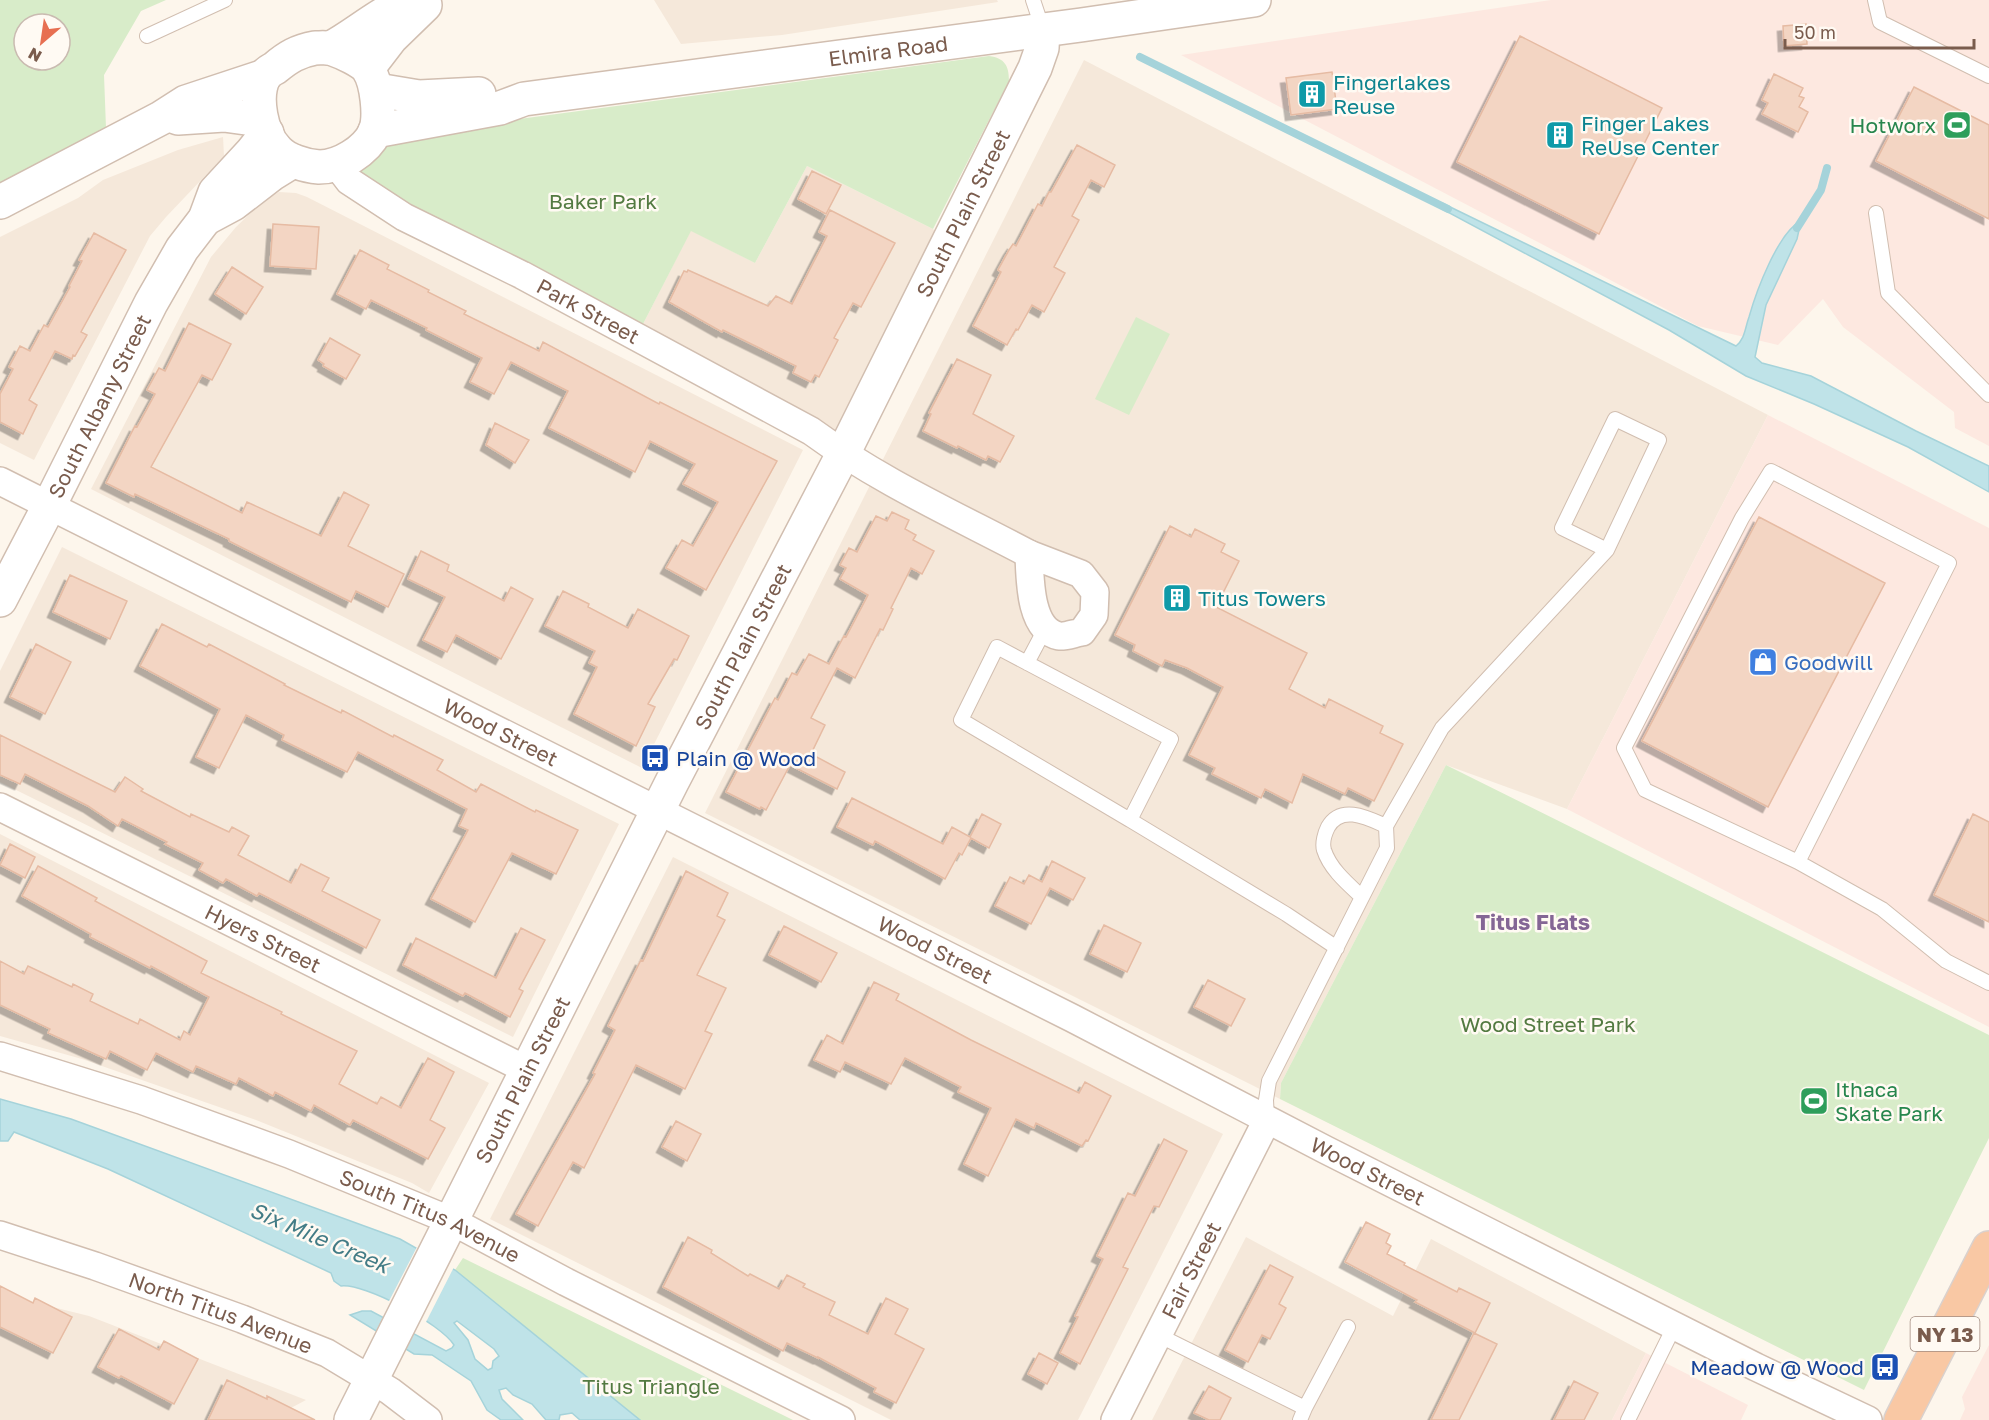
<svg xmlns="http://www.w3.org/2000/svg" width="1989" height="1420" font-family="'Golos Text',sans-serif">
<defs>
<filter id="shadow"><feDropShadow dx="-5.5" dy="5.5" stdDeviation="0" flood-color="#0004"/></filter>
</defs>
<rect width="100%" height="100%" fill="#fdf6ec"/>
<!-- residential -->
<path fill="#f5e8da" d="M654 0H997L998 2 782 35 681 44Z
M1084 60 1768 415 1567 809 1446 765 1281 1083 1280 1099 705 813Z
M223 137 224 156 166 217 150 236 34 460 0 443V237L78 198 103 180 178 150Z
M807 166 933 229 942 239 841 441 643 324 691 230 755 263Z
M279 192 296 193 307 197 803 450 642 768 91 489 211 257 236 227 263 201Z
M62 547 619 824 513 1037 0 782V671Z
M0 834 489 1083 429 1193 412 1183 256 1120 82 1059 0 1036Z
M673 857 1223 1134 1078 1420H891L490 1219Z
M1246 1237 1393 1316 1431 1239 1646 1353 1612 1420H1152Z
M0 1294 89 1316 306 1400 289 1409 284 1420H0Z"/>
<!-- commercial -->
<path fill="#fde8e0" d="M1551 0H1989V446L1955 428 1954 412 1843 327 1823 299 1778 345 1698 326 1181 55Z
M1768 415 1989 528V1027L1567 809Z
M1989 1345V1420H1960L1965 1409 1962 1397Z
M1646 1353 1748 1405 1741 1420H1612Z"/>
<!-- green -->
<path fill="#d8ecc9" fill-rule="evenodd" d="M0 0H166L141 11 104 75 106 128 0 185ZM24 24H60V60H24Z
M989 56C1005 58 1009 66 1009 81L933 229 807 166 755 263 691 231 643 324 402 202 373 184 356 166 400 135Z
M1136 317 1170 334 1129 415 1095 399Z
M1446 765 1989 1035V1138L1864 1390 1280 1099 1281 1083Z
M463 1258 793 1420H640L455 1270Z"/>
<!-- water -->
<path fill="#bfe3e8" stroke="#a5d3da" stroke-width="1.5" fill-rule="evenodd" d="M1442 203 1736 346C1745 339 1745 328 1749 317 1756 292 1778 232 1801 221L1797 239 1766 305 1755 357 1762 363 1811 376 1916 431 1989 466V492L1908 447 1814 404 1746 376 1669 330 1440 208Z
M0 1099 71 1119 400 1239 455 1270 640 1420H580L572 1413 560 1415 559 1420H546L532 1404 513 1395 506 1388 499 1390 502 1399 523 1420H501L487 1410 471 1381 432 1355 414 1354 350 1315 362 1311H371L446 1351 452 1348 454 1345C441 1324 365 1283 341 1286L334 1281 331 1273 108 1169 14 1132 8 1141H0ZM457 1321 494 1349 499 1356 493 1361 492 1368 488 1370 475 1359 468 1340 454 1323Z"/>
<!-- pier -->
<path fill="#fdf6ec" d="M418 1245 454 1267 425 1324 388 1303Z"/>
<g fill="none" stroke-linecap="round" stroke-linejoin="round">
<!-- stream -->
<path stroke="#a5d3da" stroke-width="8" d="M1140 57 1448 209
M1797 228 1821 190 1827 168"/>
</g>
<!-- building -->
<path fill="#f3d5c3" stroke="#e6bba3" stroke-width="1.5" filter="url(#shadow)" d="M1806 24 1807 44 1784 46 1783 26Z
M1520 36 1662 108 1599 234 1457 162Z
M1332 72 1337 109 1291 115 1286 78Z
M1774 74 1803 88 1799 96 1804 98 1799 107 1808 112 1798 132 1762 114 1768 103 1762 100Z
M1914 87 1989 125V219L1876 161Z
M1077 145 1115 165 1104 187 1091 180 1072 216 1079 220 1054 267 1065 273 1044 312 1032 305 1018 330 1016 329 1007 345 973 326 1001 272 998 270 1009 250 1013 244 1016 246 1038 204 1042 206 1049 192H1051Z
M812 171 841 185 826 214 798 199Z
M830 210 895 243 861 307 853 303 834 338 838 340 819 377 815 375 811 382 793 373 796 366 723 330 722 332 669 302 684 271 687 272 688 270 768 306 776 296 792 304 827 236 819 232Z
M273 224 319 227 316 269 270 266Z
M94 233 126 250 81 332 87 335 75 356 73 355 72 359 55 351 29 400 37 405 23 434 0 422V394L13 369 9 367 20 346 30 351 44 325 48 327 70 287 69 286 82 261 79 260Z
M360 250 389 265 387 269 429 290 428 292 466 311 464 314 539 351 543 342 659 404 660 402 777 461 706 590 666 568 682 540 693 546 718 502 683 484 695 464 650 441 635 472 549 428 568 391 511 362 494 394 470 382 482 358 426 330 427 328 371 300 366 309 337 294Z
M232 267 263 287 246 314 215 294Z
M189 323 231 344 212 380 202 375 151 467 242 513 247 502 321 536 344 492 369 505 348 546 404 574 388 607 356 591 351 602 229 541V539L135 494 134 497 106 483 135 426 137 427 155 394 147 390 159 368 165 371Z
M330 338 360 355 346 379 323 366 324 364 318 360Z
M957 359 991 375 973 414 1014 436 1000 462 988 456 986 460 958 446 957 448 923 431 931 414 929 413Z
M495 423 529 440 515 463 486 445Z
M892 512 909 520 905 529 916 535 913 540 934 551 922 574 911 568 891 608 893 609 883 630 880 629 855 678 837 668 811 718 825 725 811 754 845 772 837 789 790 765 766 810 761 807 760 809 726 792 775 698 778 700 792 673 797 675 809 654 829 664 844 636 846 637 868 595 840 579 846 568 840 565 849 548 857 552 876 516 887 521Z
M1759 517 1885 583 1768 807 1642 741Z
M1170 526 1191 537 1195 529 1225 544 1221 552 1239 561 1216 607 1307 653 1289 689 1325 708 1329 699 1383 726 1380 733 1403 744 1374 801 1348 788 1345 794 1303 774 1292 803 1265 789 1261 798 1212 774 1215 768 1189 755 1223 687 1187 668 1165 660 1162 666 1133 651 1135 645 1115 635Z
M421 551 449 565 447 571 504 601 511 587 533 599 501 659 456 635 447 652 423 640 445 597 408 579Z
M70 575 127 601 110 639 53 612Z
M563 591 589 604 588 607 628 628 638 609 689 636 677 660 674 659 648 704 655 707 636 746 574 714 597 667 589 663 595 651 545 626Z
M162 624 207 647 209 644 285 684 284 685 341 713 342 710 393 737 394 735 443 760 437 770 476 792 481 784 535 812 536 810 578 830 556 874 512 853 475 922 431 899 468 830 459 826 467 809 358 752 347 772 282 740 284 735 246 715 219 768 196 757 220 709 140 666Z
M36 644 71 662 45 714 10 697Z
M0 735 115 792 125 777 143 789 141 791 190 817 191 814 229 832 232 827 249 836 238 855 291 883 301 864 329 878 322 891 380 920 366 948 259 893 257 896 226 879 223 883 199 870 203 863 165 844 167 842 122 819 118 826 88 806 25 774 20 784 0 775Z
M852 798 943 844 952 827 970 837 982 814 1001 824 989 848 971 838 962 855 959 853 945 879 875 841 873 845 837 827Z
M1973 814 1989 822V922L1934 895Z
M10 844 35 857 25 878 0 865Z
M1052 861 1085 878 1073 900 1050 888 1031 924 995 906 1010 877 1024 884 1029 875 1042 882Z
M38 866 97 898 95 901 207 961 201 973 282 1012 281 1014 357 1051 339 1084 377 1104 381 1097 401 1108 428 1058 454 1072 430 1120 445 1128 428 1159 353 1120 350 1125 314 1105 311 1111 275 1092 273 1096 239 1078 236 1084 196 1066 193 1072 156 1053 147 1070 110 1051 106 1059 48 1033 50 1029 0 1005V961L24 974 28 966 72 987 73 984 93 994 90 1001 138 1024 140 1019 180 1040 184 1031 190 1035 209 997 151 966 150 968 90 937 91 934 22 896Z
M686 871 728 893 717 916 725 920 697 975 726 988 705 1031 712 1034 685 1089 636 1065 584 1168 573 1162 538 1226 516 1214 595 1074 593 1073 615 1030 608 1026 641 960 643 961Z
M1104 925 1141 943 1127 972 1090 954Z
M784 926 837 953 821 982 769 955Z
M521 928 545 940 519 989 523 991 510 1017 465 993 463 996 403 965 416 938 496 978Z
M1208 980 1245 999 1231 1026 1194 1007Z
M874 982 899 994 896 1000 971 1040 1079 1093 1085 1082 1111 1096 1088 1141 1086 1140 1082 1146 1036 1123 1034 1128 1016 1119 988 1176 964 1164 991 1108 958 1092 961 1087 905 1058 891 1084 845 1062 840 1072 814 1060 827 1035 843 1044Z
M676 1121 701 1134 687 1161 662 1147Z
M1164 1139 1187 1151 1159 1207 1154 1206 1123 1267 1128 1269 1080 1364 1060 1353 1078 1317 1075 1316 1103 1259 1097 1256 1128 1193 1135 1196Z
M1366 1222 1390 1234 1386 1243 1391 1246 1387 1254 1405 1263 1404 1265 1457 1292 1459 1288 1490 1303 1475 1333 1415 1302 1417 1300 1345 1262Z
M688 1237 712 1250 711 1253 748 1276 750 1274 779 1289 787 1275 805 1284 803 1287 835 1302 829 1315 868 1334 886 1298 908 1309 895 1334 924 1349 896 1403 874 1392 876 1388 818 1357V1358L787 1343 783 1351 663 1287Z
M1270 1265 1293 1277 1279 1304 1286 1308 1270 1339 1262 1335 1248 1362 1225 1350Z
M0 1286 33 1303 35 1298 72 1317 53 1353 0 1327Z
M119 1329 159 1350 164 1341 198 1359 174 1404 121 1376 119 1378 98 1367Z
M1474 1333 1497 1344 1459 1420H1431Z
M1039 1353 1058 1363 1047 1384 1028 1374Z
M227 1380 267 1399V1396L315 1420H208Z
M1574 1381 1598 1393 1584 1420H1554Z
M1209 1386 1231 1398 1220 1420H1209L1194 1413Z"/>
<g fill="none" stroke-linecap="round" stroke-linejoin="round">
<!-- service casing -->
<g stroke="#d1beb0" stroke-width="16">
<path id="service" d="M1033 0 1043 30
M1875 0 1880 22 1989 76
M147 36 225 0
M1876 213 1888 293 1989 395
M1027 663 1045 629
M1130 820 961 720 997 647 1171 739 1130 820 1286 914 1337 948
M1386 826 1442 728 1607 550 1659 440 1615 419 1562 528 1607 550
M1798 862 1949 563 1771 471 1742 518 1624 748 1645 790 1798 862 1882 909 1946 961 1989 983
M1267 1120 1266 1100 1269 1081 1387 848 1386 826C1368 818 1341 804 1328 827 1325 833 1322 843 1324 850 1330 869 1348 884 1362 897
M1158 1335 1305 1408 1300 1420
M1305 1408 1348 1327
M1628 1420 1675 1325"/>
</g>
<!-- minor casing -->
<g stroke="#d1beb0" stroke-width="30">
<g id="minor">
<path id="s1" d="M336 164 349 181 404 217 522 275 811 431C878 480 955 515 1029 554"/>
<path id="s2" d="M0 481 1072 1018 1326 1150 1756 1367 1868 1420"/>
<path d="M1029 554 1081 574 1095 592 1094 615 1082 632C1075 633 1065 637 1059 636 1029 630 1030 577 1029 554Z"/>
<path id="s3" d="M0 807 527 1070"/>
<path id="s4" d="M0 1056 141 1100 289 1154 452 1221 566 1282 841 1420"/>
<path id="s5" d="M0 1235 95 1266 242 1319 327 1353 390 1391 428 1420"/>
<path id="s6" d="M1115 1420 1267 1120"/>
</g>
</g>
<!-- tertiary casing -->
<g stroke="#d1beb0" stroke-width="36">
<g id="tertiary">
<path d="M315 48C321 48 327 47 333 49 342 52 364 62 368 69 377 82 381 117 375 132 366 151 340 167 319 167 305 166 286 160 277 150 261 134 254 97 264 77 266 73 271 70 275 68 288 57 298 51 315 48Z"/>
<path d="M331 48C359 33 386 7 416 0"/>
<path d="M368 68 391 38 425 5"/>
<path d="M377 90 419 97 479 94"/>
<path d="M178 118 224 115 260 120"/>
<path id="s7" d="M375 131 500 108 524 99 1081 25 1254 0"/>
<path d="M0 202 161 118 186 102 265 76"/>
<path d="M205 219 233 204 272 174 293 161"/>
<path id="s8" d="M0 600 49 506 151 303 182 249 205 219 215 192 252 152 267 133"/>
<path id="s9" d="M351 1420 672 782 843 454 1035 68 1042 48 1043 30"/>
</g>
</g>
<!-- trunk casing -->
<g stroke="#dad1cd" stroke-width="36">
<path id="trunk" d="M1901 1420 1989 1248"/>
</g>
<!-- service -->
<use href="#service" stroke="#fff" stroke-width="14"/>
<!-- minor -->
<use href="#minor" stroke="#fff" stroke-width="27"/>
<!-- tertiary -->
<use href="#tertiary" stroke="#fff" stroke-width="33"/>
<!-- trunk -->
<use href="#trunk" stroke="#f9c8a4" stroke-width="33"/>
</g>
<!-- icons -->
<defs>
<g id="building-square" transform="scale(1.5)"><rect x="-9" y="-9" width="18" height="18" rx="4" fill="#0f9aa8" stroke="#fffaf3"/><path d="M-4-6H4V6H1V3H-1V6H-4ZM-2.5-4.3h1.7v1.8h-1.7ZM.8-4.3h1.7v1.8H.8ZM-2.5-1h1.7V.8h-1.7ZM.8-1h1.7V.8H.8Z" fill="#fff"/></g>
<g id="stadium-square" transform="scale(1.5)"><rect x="-9" y="-9" width="18" height="18" rx="4" fill="#2e9e5b" stroke="#fffaf3"/><path d="M0-5a6.5 5 0 1 0 0 10a6.5 5 0 1 0 0-10ZM-3.5-1.8h7v3.6h-7Z" fill="#fff"/></g>
<g id="shop-square" transform="scale(1.5)"><rect x="-9" y="-9" width="18" height="18" rx="4" fill="#3f7fe0" stroke="#fffaf3"/><path d="M-5-2.5h2.3a2.7 3.5 0 0 1 5.4 0H5L5.5 6h-11ZM-1.5-2.5h3a1.5 2.3 0 0 0-3 0Z" fill="#fff"/></g>
<g id="bus-square" transform="scale(1.5)"><rect x="-9" y="-9" width="18" height="18" rx="4" fill="#1a4fb4" stroke="#fffaf3"/><path d="M-5-6H5V4H4V6H2V4H-2V6H-4V4H-5ZM-3.5-4V0h7V-4ZM-3.5 1.2v1.5H-2V1.2ZM2 1.2v1.5H3.5V1.2Z" fill="#fff"/></g>
</defs>
<g fill-rule="evenodd">
<use href="#building-square" x="1312" y="94"/>
<use href="#stadium-square" x="1957" y="125"/>
<use href="#building-square" x="1560" y="135"/>
<use href="#building-square" x="1177" y="598"/>
<use href="#shop-square" x="1763" y="662"/>
<use href="#bus-square" x="655" y="758"/>
<use href="#stadium-square" x="1814" y="1101"/>
<use href="#bus-square" x="1885" y="1367"/>
</g>
<g text-anchor="middle" dominant-baseline="central" stroke-width="5" stroke-linejoin="round" paint-order="stroke">
<!-- shield labels -->
<rect fill="#fffaf3" stroke="#a28b7f" stroke-width="1.5" x="1910.5" y="1317" width="69" height="34" rx="4.5"/>
<g font-size="20" font-weight="bold" fill="#7a5c4d">
<text x="1945" y="1334">NY 13</text>
</g>
<!-- street labels -->
<g font-size="21" fill="#7a5c4d" stroke="#fffaf3">
<text stroke="none"><textPath href="#s7" startOffset="520">Elmira Road</textPath></text>
<text stroke="none"><textPath href="#s9" startOffset="1353">South Plain Street</textPath></text>
<text stroke="none"><textPath href="#s1" startOffset="294">Park Street</textPath></text>
<text stroke="none"><textPath href="#s8" startOffset="218">South Albany Street</textPath></text>
<text stroke="none"><textPath href="#s9" startOffset="867">South Plain Street</textPath></text>
<text stroke="none"><textPath href="#s2" startOffset="560">Wood Street</textPath></text>
<text stroke="none"><textPath href="#s3" startOffset="294">Hyers Street</textPath></text>
<text stroke="none"><textPath href="#s2" startOffset="1046">Wood Street</textPath></text>
<text stroke="none"><textPath href="#s9" startOffset="381">South Plain Street</textPath></text>
<text stroke="none"><textPath href="#s2" startOffset="1532">Wood Street</textPath></text>
<text stroke="none"><textPath href="#s4" startOffset="459">South Titus Avenue</textPath></text>
<text stroke="none"><textPath href="#s6" startOffset="168">Fair Street</textPath></text>
<text stroke="none"><textPath href="#s5" startOffset="234">North Titus Avenue</textPath></text>
</g>
<!-- culture labels -->
<g font-size="21" fill="#0d838f" stroke="#fffaf3" text-anchor="start">
<text x="1333" y="82">Fingerlakes<tspan x="1333" dy="24">Reuse</tspan></text>
<text x="1581" y="123">Finger Lakes<tspan x="1581" dy="24">ReUse Center</tspan></text>
<text x="1198" y="598">Titus Towers</text>
</g>
<!-- leisure labels -->
<g font-size="21" fill="#27864d" stroke="#fffaf3" text-anchor="end">
<text x="1936" y="125">Hotworx</text>
<text x="1835" y="1089" text-anchor="start">Ithaca<tspan x="1835" dy="24">Skate Park</tspan></text>
</g>
<!-- park labels -->
<g font-size="21" fill="#537a41" stroke="#fffaf3">
<text x="603" y="201">Baker Park</text>
<text x="1548" y="1024">Wood Street Park</text>
<text x="651" y="1386">Titus Triangle</text>
</g>
<!-- shop labels -->
<g font-size="21" fill="#366cbe" stroke="#fffaf3" text-anchor="start">
<text x="1784" y="662">Goodwill</text>
</g>
<!-- transit labels -->
<g font-size="21" fill="#164399" stroke="#fffaf3" text-anchor="start">
<text x="676" y="758">Plain @ Wood</text>
<text x="1864" y="1367" text-anchor="end">Meadow @ Wood</text>
</g>
<!-- neighbourhood labels -->
<g font-size="22" font-weight="bold" fill="#846695" stroke="#fffaf3">
<text x="1533" y="921">Titus Flats</text>
</g>
<!-- water labels -->
<g font-size="22" font-style="italic" fill="#437c86" stroke="#fffaf3">
<text transform="translate(320 1237) rotate(23)">Six Mile Creek</text>
</g>
</g>
<!-- north arrow -->
<g transform="translate(42 42) rotate(209)"><circle r="28" fill="#fffaf3" stroke="#cabbb1" stroke-width="1.5"/>
<path d="M0-4.5L10 22L0 15L-10 22Z" fill="#e76f51"/>
<text y="-9" font-size="16" font-weight="bold" text-anchor="middle" fill="#7a5c4d">N</text>
</g>
<!-- scale -->
<path d="M1785 39v9h189v-9" fill="none" stroke="#7a5c4d" stroke-width="3"/>
<text x="1794" y="39" font-size="18" fill="#7a5c4d" stroke="#fffaf3" stroke-width="4.5" paint-order="stroke">50 m</text>
</svg>
